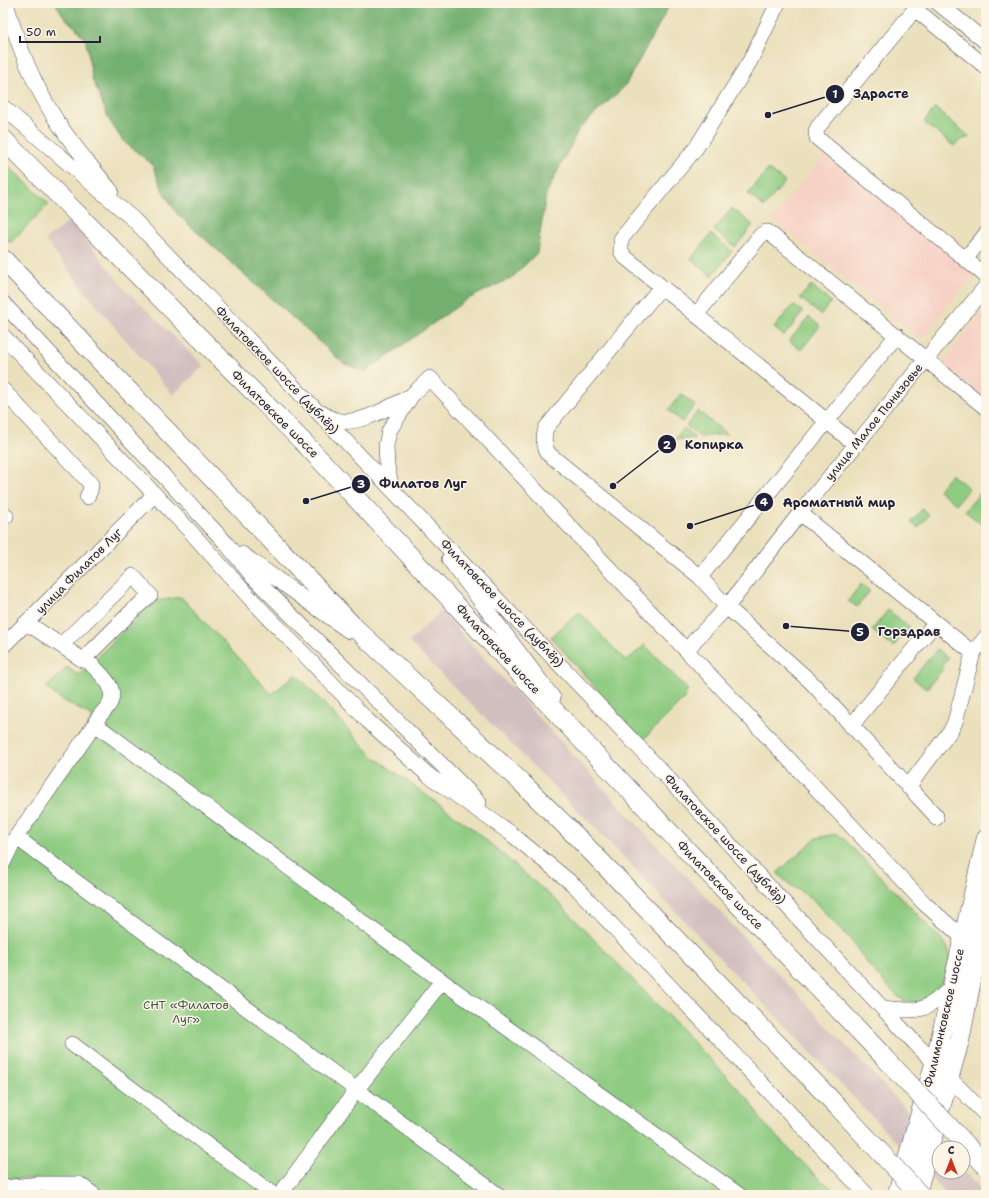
<svg xmlns="http://www.w3.org/2000/svg" width="989" height="1198" font-family="'Shantell Sans',sans-serif">
<rect width="100%" height="100%" fill="#fcf5e5"/>
<filter id="ink" filterUnits="userSpaceOnUse"><feTurbulence type="fractalNoise" baseFrequency=".025" numOctaves="2"/><feDisplacementMap in="SourceGraphic" scale="8" xChannelSelector="R" yChannelSelector="G"/><feConvolveMatrix kernelMatrix="1 2 1 2 8 2 1 2 1" color-interpolation-filters="sRGB"/></filter>
<filter id="wash" filterUnits="userSpaceOnUse"><feTurbulence type="fractalNoise" baseFrequency=".012" numOctaves="4" result="noise"/><feDisplacementMap in="SourceGraphic" scale="16" xChannelSelector="R" yChannelSelector="G"/><feGaussianBlur stdDeviation="0.9" result="paint"/><feColorMatrix in="noise" values="0 0 0 0 0 0 0 0 0 0 0 0 0 0 0 0 0 1.4 0 .05"/><feComposite in="paint" operator="in"/></filter>
<g filter="url(#wash)">
<rect width="100%" height="100%" fill="#eae0bc"/>
<!-- built -->
<path fill="#f6d1c5" d="M826 154 974 274 921 339 772 219Z
M986 309V399L942 363Z"/>
<!-- industrial -->
<path fill="#d1bfbf" d="M70 219 124 288 204 366 173 395 99 309 45 240 66 224Z
M441 611 629 816 943 1148H939V1172H963V1170L986 1195H947L606 839 409 642Z"/>
<!-- green -->
<path fill="#8fcc82" stroke="#58775e" d="M935 108 970 137 961 140 954 146 924 122Z
M3 161 49 204 10 243 3 236Z
M768 169 785 182 764 207 748 194Z
M732 208 753 225 735 247 714 230Z
M711 234 732 251 712 276 691 259Z
M811 285 831 302 821 315 800 298Z
M793 305 803 312 784 336 774 328Z
M809 317 820 326 801 350 789 341Z
M681 394 695 405 682 422 668 410Z
M698 411 727 434 700 437 686 426Z
M684 428 695 438 674 440Z
M951 474 969 488 956 504 939 490Z
M979 494 986 500V528L965 511Z
M922 509 929 515 918 528 911 522Z
M861 584 870 591 857 607 848 601Z
M181 597 272 694 296 674 373 756 473 829 559 903 732 1082 750 1101 761 1120 817 1177 841 1195H106L83 1179H3V855L93 717 59 698 46 688 67 667 78 675 155 601Z
M888 610 910 627 893 647 872 630Z
M579 612 626 661 645 645 688 690 683 700 642 741 551 637Z
M937 649 948 658 941 667 943 669 926 689 913 678Z
M837 834 842 837 916 913 943 941 948 948 950 955 947 972 937 990 929 998 918 1002 904 1001 898 997 870 967 850 939 811 898 789 884 777 873 816 838Z"/>
<!-- forest -->
<path fill="#73b070" stroke="#4a6956" d="M55 3H666L668 8 625 86 579 129 546 194 537 253 513 277 466 300 365 372 343 363 177 214 163 191 152 164 123 141 109 120 92 78 86 41 76 28 65 18Z"/>
</g>
<g filter="url(#ink)">
<g fill="none" stroke-linecap="round" stroke-linejoin="round">
<!-- minor casing -->
<g stroke="#403e4e" stroke-width="16">
<path id="minor" d="M6 3C17 43 33 83 55 118 71 144 92 167 111 191
M778 3 750 61 696 148 621 239V251L625 257 856 445
M920 3 818 127 816 131 817 138 986 276
M938 3 986 42
M915 9 986 67
M3 107 133 219 649 758 915 1043 986 1115
M965 259 986 234
M661 287 546 428C543 438 543 447 550 455L700 577 727 607 811 682 936 816V818
M3 303 225 542 254 578 479 802
M696 315 761 235 766 232H768L986 408
M3 336 189 530 249 597 368 721 428 775 509 832 575 886 867 1195
M3 390 91 484 90 491 87 497
M322 413C326 416 331 419 336 420 358 427 391 406 411 396
M392 489 387 466 386 446 389 431 412 395 430 378 925 904 970 944
M3 512 6 516
M800 513 973 653
M242 554 349 631
M449 559 553 698
M700 577 897 335
M27 623 83 660 129 614 150 595 133 576 61 645
M3 646 154 495
M687 651 695 640 727 607 800 513 986 286
M90 663C101 674 120 689 108 706 104 712 97 717 95 724
M851 726 935 623
M908 787 951 730 955 722 973 653 986 637
M16 837 498 1195
M3 863 16 837 95 724 442 981 739 1195
M882 1008C921 1012 924 1013 953 986
M72 1044 274 1195
M3 1188 40 1184H79L94 1195
M280 1195 357 1089 442 981"/>
</g>
<!-- major casing -->
<g stroke="#403e4e" stroke-width="20">
<path id="major" d="M3 139 310 449 595 754 885 1058
M3 259 354 627 522 783 580 840 839 1108
M897 1195 935 1062 986 839
M916 1195 960 1039 986 906"/>
</g>
<!-- minor -->
<use href="#minor" stroke="#fff" stroke-width="15"/>
<!-- major -->
<use href="#major" stroke="#fff" stroke-width="19"/>
<!-- major-bridge casing -->
<g stroke="#403e4e" stroke-width="20" stroke-linecap="butt">
<path id="major-bridge" d="M885 1058 986 1166
M839 1108 920 1195"/>
</g>
<!-- major-bridge -->
<use href="#major-bridge" stroke="#fff" stroke-width="19"/>
</g>
</g>
<g text-anchor="middle" dominant-baseline="central" stroke-width="3" stroke-linejoin="round" paint-order="stroke">
<!-- street labels -->
<g font-size="12" fill="#22223b" stroke="#fcf5e5">
<text transform="translate(277 370) rotate(46)">Филатовское шоссе (дублёр)</text>
<text transform="translate(275 414) rotate(45)">Филатовское шоссе</text>
<text transform="translate(874 422) rotate(-51)">улица Малое Понизовье</text>
<text transform="translate(79 571) rotate(-45)">улица Филатов Луг</text>
<text transform="translate(502 603) rotate(46)">Филатовское шоссе (дублёр)</text>
<text transform="translate(498 649) rotate(47)">Филатовское шоссе</text>
<text transform="translate(725 839) rotate(47)">Филатовское шоссе (дублёр)</text>
<text transform="translate(720 885) rotate(46)">Филатовское шоссе</text>
<text transform="translate(944 1018) rotate(-77)">Филимонковское шоссе</text>
</g>
<!-- park labels -->
<g font-size="12" fill="#435550" stroke="#fcf5e5">
<text x="186" y="1005">СНТ «Филатов<tspan x="186" dy="14">Луг»</tspan></text>
</g>
</g>
<!-- callouts -->
<path fill="none" stroke="#22223b" stroke-width="1.5" d="M768 115L835 94M613 486L667 444M306 501L361 484M690 526L764 502M786 626L860 632"/>
<g fill="#22223b" stroke="#fcf5e5" stroke-width="1.5">
<circle cx="768" cy="115" r="4"/>
<circle cx="613" cy="486" r="4"/>
<circle cx="306" cy="501" r="4"/>
<circle cx="690" cy="526" r="4"/>
<circle cx="786" cy="626" r="4"/>
<circle cx="835" cy="94" r="10"/>
<circle cx="667" cy="444" r="10"/>
<circle cx="361" cy="484" r="10"/>
<circle cx="764" cy="502" r="10"/>
<circle cx="860" cy="632" r="10"/>
</g>
<g font-size="12" text-anchor="middle" font-weight="bold" fill="#fff">
<text x="835" y="98">1</text>
<text x="667" y="449">2</text>
<text x="361" y="488">3</text>
<text x="764" y="506">4</text>
<text x="860" y="636">5</text>
</g>
<g font-size="13" text-anchor="middle" font-weight="bold" fill="#22223b" stroke="#fcf5e5" stroke-width="3" stroke-linejoin="round" paint-order="stroke">
<text x="881" y="98">Здрасте</text>
<text x="714" y="449">Копирка</text>
<text x="423" y="488">Филатов Луг</text>
<text x="839" y="507">Ароматный мир</text>
<text x="909" y="636">Горздрав</text>
</g>
<!-- margin -->
<rect width="989" height="1198" fill="none" stroke="#fcf5e5" stroke-width="16"/>
<!-- north arrow -->
<g transform="translate(951 1160)"><circle r="19" fill="#fcf5e5" stroke="#a5a1a1"/>
<path d="M0-3L7 15L0 10L-7 15Z" fill="#c8321e"/>
<text y="-6" font-size="11" font-weight="bold" text-anchor="middle" fill="#22223b">С</text>
</g>
<!-- scale -->
<path d="M20 36v6h80v-6" fill="none" stroke="#22223b" stroke-width="2"/>
<text x="26" y="36" font-size="12" fill="#22223b" stroke="#fcf5e5" stroke-width="3" paint-order="stroke">50 m</text>
</svg>
